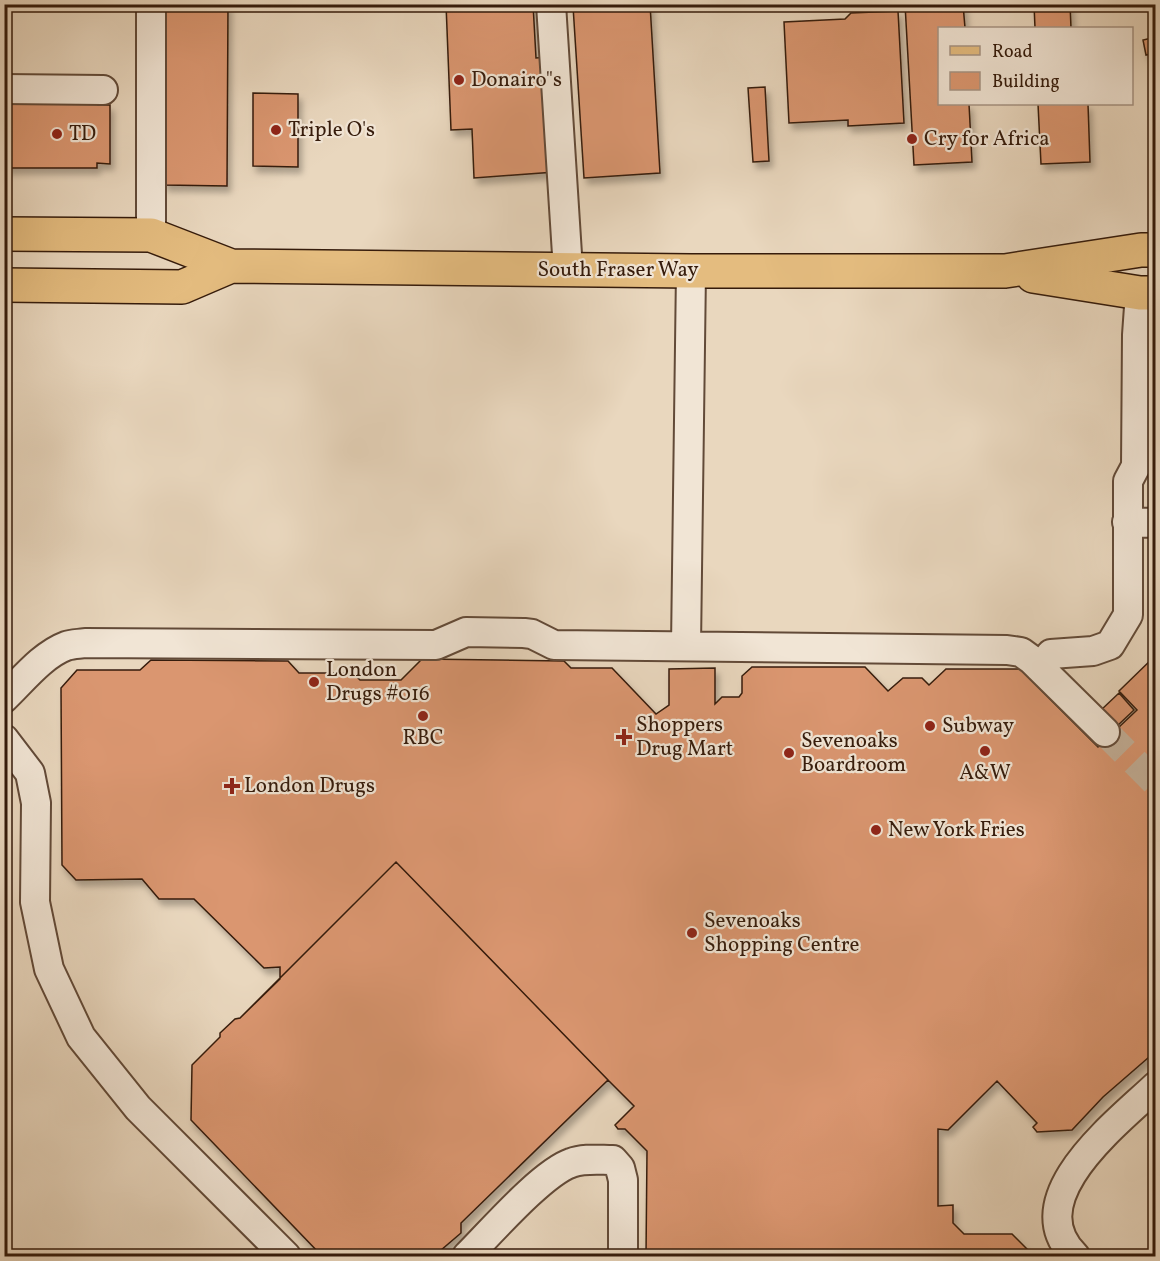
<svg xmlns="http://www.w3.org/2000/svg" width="1160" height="1261" font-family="Vollkorn,serif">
<defs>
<filter id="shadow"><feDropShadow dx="3.5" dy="6" stdDeviation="3" flood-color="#0004"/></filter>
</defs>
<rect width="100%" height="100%" fill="#e9d7be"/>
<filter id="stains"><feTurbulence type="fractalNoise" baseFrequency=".00333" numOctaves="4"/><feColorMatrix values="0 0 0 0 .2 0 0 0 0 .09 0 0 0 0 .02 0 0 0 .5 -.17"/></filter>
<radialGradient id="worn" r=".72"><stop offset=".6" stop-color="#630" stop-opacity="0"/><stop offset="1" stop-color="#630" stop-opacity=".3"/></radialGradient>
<!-- building -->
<path fill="#da966f" stroke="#351b0b" stroke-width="1.5" filter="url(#shadow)" d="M164 4H228L227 186 164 185Z
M446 4H533L536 58 549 57 555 172 474 178 472 129 451 130Z
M597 4H650L660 173 584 178 573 6Z
M905 4H963L965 28H940V104H969L972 162 914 165Z
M1034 4H1070L1071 28H1035Z
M898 11 904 123 848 126V120L789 123 784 22 845 19 851 13Z
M1156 37V53L1146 55 1143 40Z
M765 87 769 161 753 162 748 88Z
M253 93 298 94V167L253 166Z
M4 97H98V105H110V164L97 163V168H4Z
M1038 104H1088L1090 162 1041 164Z
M1156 655V1051L1103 1097 1072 1130 1037 1132 1033 1127 1037 1123 997 1081 948 1130 938 1129V1206L953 1205V1223L964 1234H1012L1030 1252V1256H646L647 1151 625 1129H618L615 1125 634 1106 608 1080 461 1223V1233L434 1256 430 1253 427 1256H322L191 1120 192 1065 220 1037V1033L235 1019 240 1018 280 979V967L264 968 194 899H159L142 879 76 880 62 865 61 688 77 670H140L151 660 288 661 299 673H353L360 680H401L422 659 564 661 571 668H612L656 714 669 705V669L715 668V704L722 697H739L742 693V676L752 667H865L888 691 903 678H922L929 685 946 669H1020L1098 747 1137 710 1119 691Z
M1119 693 1134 710 1098 744 1082 728Z
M396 862 608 1080 461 1223V1233L434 1256 430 1253 427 1256H322L191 1120 192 1065 220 1037V1033L235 1019 240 1018Z"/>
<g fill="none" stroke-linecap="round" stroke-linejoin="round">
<!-- minor-tunnel -->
<path stroke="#c5b19a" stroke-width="28" stroke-dasharray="28 14" stroke-linecap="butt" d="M1105 732 1156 783"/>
<!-- minor casing -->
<g stroke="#624a38" stroke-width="32">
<path id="minor" d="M551 4 568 270
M4 89 103 90
M151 235V4
M1127 522 1156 523
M686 646 691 271
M1040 668 1051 654 1093 651 1110 645 1128 615V481L1136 466 1137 335 1140 293
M4 698C22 681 42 655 66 646 72 644 79 644 85 643L436 645 466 632 524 633 532 634 554 645 1007 650 1021 652 1032 660 1105 732
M4 739 30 773 36 803 35 902 49 969 81 1037 138 1108 286 1256
M467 1256C490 1233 542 1173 571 1163 584 1158 599 1160 613 1160L620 1168 623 1180V1256
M1075 1256C1017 1199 1117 1123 1156 1086"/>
</g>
<!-- major casing -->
<g stroke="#351b0b" stroke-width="36">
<path id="major" d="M4 234 151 235 231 266 691 271H1005L1141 250H1156
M1033 276 1140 293H1156
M4 285 182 287 231 266"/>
</g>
<!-- minor -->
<use href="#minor" stroke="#f1e5d5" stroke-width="28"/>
<!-- major -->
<use href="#major" stroke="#e4bc7f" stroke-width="33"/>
</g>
<!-- markers -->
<g fill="#8f2418" stroke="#f1e5d5" stroke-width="2">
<circle cx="459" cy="80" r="6"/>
<circle cx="276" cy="130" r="6"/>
<circle cx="57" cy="134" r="6"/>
<circle cx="912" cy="139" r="6"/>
<circle cx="314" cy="682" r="6"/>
<circle cx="423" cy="716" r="6"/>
<circle cx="930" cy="726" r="6"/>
<path d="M621 728h6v6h6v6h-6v6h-6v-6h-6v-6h6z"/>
<circle cx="985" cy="751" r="6"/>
<circle cx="789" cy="753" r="6"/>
<path d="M229 777h6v6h6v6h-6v6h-6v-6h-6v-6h6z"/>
<circle cx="876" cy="830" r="6"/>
<circle cx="692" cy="933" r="6"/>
</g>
<g text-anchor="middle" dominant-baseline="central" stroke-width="4.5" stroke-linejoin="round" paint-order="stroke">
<!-- poi labels -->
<g font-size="21" fill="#351b0b" stroke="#f1e5d5" text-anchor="start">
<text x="471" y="80">Donairo"s</text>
<text x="288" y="130">Triple O's</text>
<text x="69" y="134">TD</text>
<text x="924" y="139">Cry for Africa</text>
<text x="326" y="670">London<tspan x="326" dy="24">Drugs #016</tspan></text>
<text x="636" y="725">Shoppers<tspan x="636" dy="24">Drug Mart</tspan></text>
<text x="942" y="726">Subway</text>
<text x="423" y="738" text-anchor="middle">RBC</text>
<text x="801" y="741">Sevenoaks<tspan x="801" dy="24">Boardroom</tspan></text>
<text x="985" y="773" text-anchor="middle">A&amp;W</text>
<text x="244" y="786">London Drugs</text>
<text x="888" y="830">New York Fries</text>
<text x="704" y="921">Sevenoaks<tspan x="704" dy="24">Shopping Centre</tspan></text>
</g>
<!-- street labels -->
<g font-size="21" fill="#351b0b" stroke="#f1e5d5">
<text x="618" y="270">South Fraser Way</text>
</g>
</g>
<!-- margin -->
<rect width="1160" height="1261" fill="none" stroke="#e9d7be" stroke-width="24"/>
<rect x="6" y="6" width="1148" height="1249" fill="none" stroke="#351b0b" stroke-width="3"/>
<rect x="12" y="12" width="1136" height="1237" fill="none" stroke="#351b0b" stroke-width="1.5"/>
<!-- legend -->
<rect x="938" y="27" width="195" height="78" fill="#f1e5d5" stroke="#a69484" stroke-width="1.5"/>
<rect x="950" y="46" width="30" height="9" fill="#e4bc7f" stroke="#a69484" stroke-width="1.5"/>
<text x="992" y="57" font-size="18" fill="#351b0b">Road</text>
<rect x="950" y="72" width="30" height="18" fill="#da966f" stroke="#a69484" stroke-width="1.5"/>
<text x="992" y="87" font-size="18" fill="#351b0b">Building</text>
<rect width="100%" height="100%" filter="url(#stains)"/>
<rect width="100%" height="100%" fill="url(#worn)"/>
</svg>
